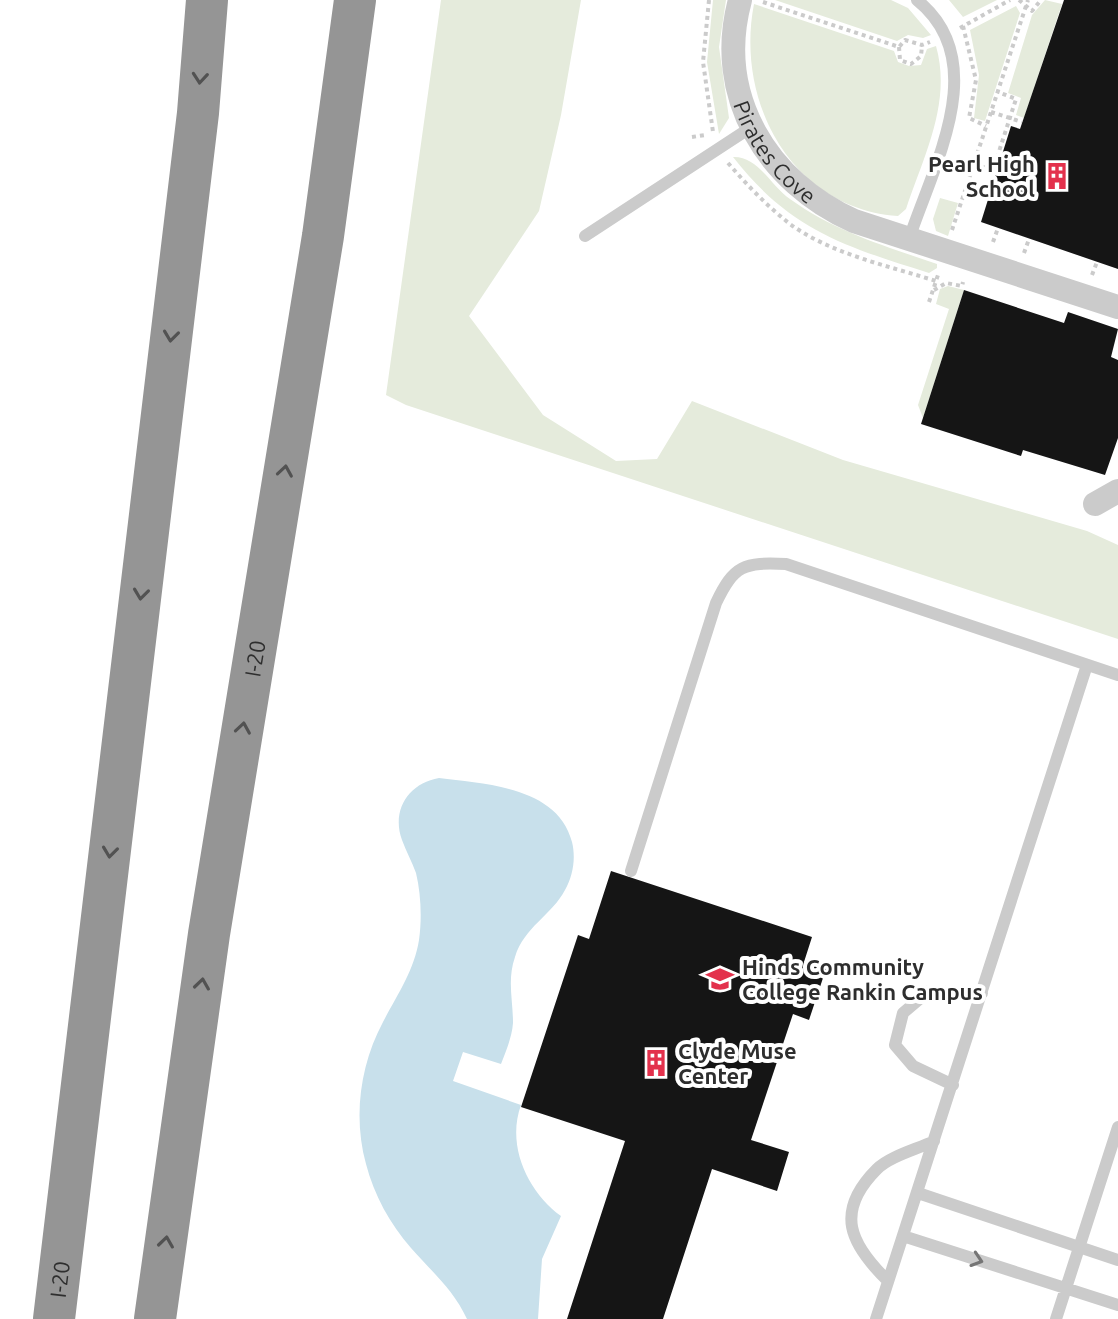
<svg xmlns="http://www.w3.org/2000/svg" width="1118" height="1319" font-family="Ubuntu,sans-serif">
<rect width="100%" height="100%" fill="#fff"/>
<!-- green -->
<path fill="#e5ebdc" d="M441 0H581L561 115 539 211 469 316 543 415 616 461 657 459 692 401 843 460 1087 531 1118 545V639L406 405 386 395Z
M713 0H726L719 47 729 118 719 134 707 62Z
M775 0H891L908 8 931 35 923 38 908 35 897 41Z
M949 0H997L963 17Z
M1045 0 1062 4 1024 118 1016 115 1021 98 1008 93 1032 15Z
M754 4 894 51 898 62 909 66 921 65 927 49 936 46C952 102 924 155 906 209L898 216C791 208 735 101 754 4Z
M1016 6 1020 13 985 121 974 118 979 75 970 30Z
M733 157C758 156 771 186 790 199 836 232 885 246 937 264V268L929 273C844 246 790 230 733 157Z
M940 198 958 203 948 236 936 231 933 219Z
M948 286 964 290 923 418 918 405 949 309 936 304 940 289Z"/>
<!-- water -->
<path fill="#c8e0eb" d="M439 778C487 784 558 787 572 842 576 858 573 876 565 890 552 915 524 927 515 957 507 980 513 1000 513 1023 512 1037 506 1051 501 1064L463 1052 453 1081 521 1105C506 1146 528 1192 561 1216L542 1259 538 1319H467C453 1289 432 1272 411 1248 390 1224 374 1195 366 1164 353 1117 360 1065 383 1022 397 995 414 971 419 940 422 919 421 894 416 873 412 862 406 851 402 840 391 810 409 783 439 778Z"/>
<!-- building -->
<path fill="#151515" d="M1064 0H1118V269L981 222 1011 126 1020 129Z
M964 290 1064 323 1068 312 1118 329 1111 357 1118 360V438L1105 475 1023 450 1021 456 921 424Z
M611 871 812 937 804 962 826 969 809 1020 793 1014 751 1140 789 1152 777 1191 712 1169 663 1319H567L625 1141 521 1107 578 935 589 939Z"/>
<g fill="none" stroke-linecap="round" stroke-linejoin="round">
<!-- path -->
<path stroke="#cbcbcb" stroke-width="4" stroke-dasharray="4 4" stroke-linecap="butt" d="M709 0 703 62 713 132
M1019 0 1032 11 1041 0
M763 2 899 47 905 40 922 45 930 42
M963 26 976 80 969 118 986 126
M960 28 1010 0
M899 47 900 60 911 64 921 56 922 46
M991 112 1022 122
M692 137 705 135
M728 163C747 185 767 206 790 224 831 254 889 266 936 281
M975 164 993 170 1016 99 998 92
M952 230 1028 0
M993 242 998 228
M1024 253 1029 239
M1092 275 1097 262
M934 290 946 283 962 286 963 282
M929 302 939 272"/>
<!-- lane -->
<path stroke="#cbcbcb" stroke-width="12" d="M585 236 750 128
M909 239C933 166 993 61 917 0
M631 871 716 603C734 565 744 562 786 564L1118 675
M953 1085 913 1066 895 1045 903 1013 929 991 982 993
M918 1193 1118 1260
M903 1236 1118 1305
M888 1281C850 1244 834 1212 877 1169 890 1156 918 1149 934 1141
M876 1319 1087 665
M1056 1319 1118 1127"/>
<!-- street -->
<g stroke="#cbcbcb" stroke-width="24">
<path id="s1" d="M740 0C714 96 767 182 854 221L1118 307"/>
<path d="M1095 504 1118 491"/>
</g>
<!-- highway -->
<g stroke="#959595" stroke-width="42">
<path id="s2" d="M54 1319 198 113 207 0"/>
<path id="s3" d="M155 1319 209 934 323 236 355 0"/>
</g>
</g>
<!-- one-way arrows -->
<defs><path id="oneway-chevron" d="M-2-3.5L2.5 0L-2 3.5" fill="none" stroke-width="1.6" stroke-linecap="round" stroke-linejoin="round" transform="scale(2)"/></defs>
<g stroke="#525252">
<use href="#oneway-chevron" transform="translate(200 78) rotate(95)"/>
<use href="#oneway-chevron" transform="translate(171 336) rotate(97)"/>
<use href="#oneway-chevron" transform="translate(285 471) rotate(-81)"/>
<use href="#oneway-chevron" transform="translate(141 594) rotate(97)"/>
<use href="#oneway-chevron" transform="translate(243 728) rotate(-81)"/>
<use href="#oneway-chevron" transform="translate(110 852) rotate(97)"/>
<use href="#oneway-chevron" transform="translate(202 984) rotate(-82)"/>
<use href="#oneway-chevron" transform="translate(166 1242) rotate(-82)"/>
</g>
<use stroke="#757575" href="#oneway-chevron" transform="translate(977 1260) rotate(18)"/>
<!-- icons -->
<defs>
<g id="building-bare" transform="scale(2.16)"><path d="M-4-6H4V6H1V3H-1V6H-4ZM-2.5-4.3h1.7v1.8h-1.7ZM.8-4.3h1.7v1.8H.8ZM-2.5-1h1.7V.8h-1.7ZM.8-1h1.7V.8H.8Z" fill="#e3314c" stroke="#fff" stroke-width="2.5" paint-order="stroke"/></g>
<g id="university-bare" transform="scale(2.16)"><path d="M0-5L7-2L0 1L-7-2ZM-4 1L0 2.5L4 1V4Q0 6-4 4Z" fill="#e3314c" stroke="#fff" stroke-width="2.5" paint-order="stroke"/></g>
</defs>
<g fill-rule="evenodd">
<use href="#building-bare" x="1057" y="176"/>
<use href="#university-bare" x="720" y="979"/>
<use href="#building-bare" x="656" y="1063"/>
</g>
<g text-anchor="middle" dominant-baseline="central" stroke-width="8" stroke-linejoin="round" paint-order="stroke">
<!-- street labels -->
<g font-size="22" fill="#2e2e2e" stroke="#fff">
<text stroke="none"><textPath href="#s1" startOffset="164">Pirates Cove</textPath></text>
<text stroke="none"><textPath href="#s3" startOffset="668">I-20</textPath></text>
<text stroke="none"><textPath href="#s2" startOffset="40">I-20</textPath></text>
</g>
<!-- poi labels -->
<g font-size="22" font-weight="bold" fill="#2e2e2e" stroke="#fff" text-anchor="start">
<text x="1035" y="163" text-anchor="end">Pearl High<tspan x="1035" dy="25">School</tspan></text>
<text x="742" y="966">Hinds Community<tspan x="742" dy="25">College Rankin Campus</tspan></text>
<text x="678" y="1050">Clyde Muse<tspan x="678" dy="25">Center</tspan></text>
</g>
</g>
</svg>
